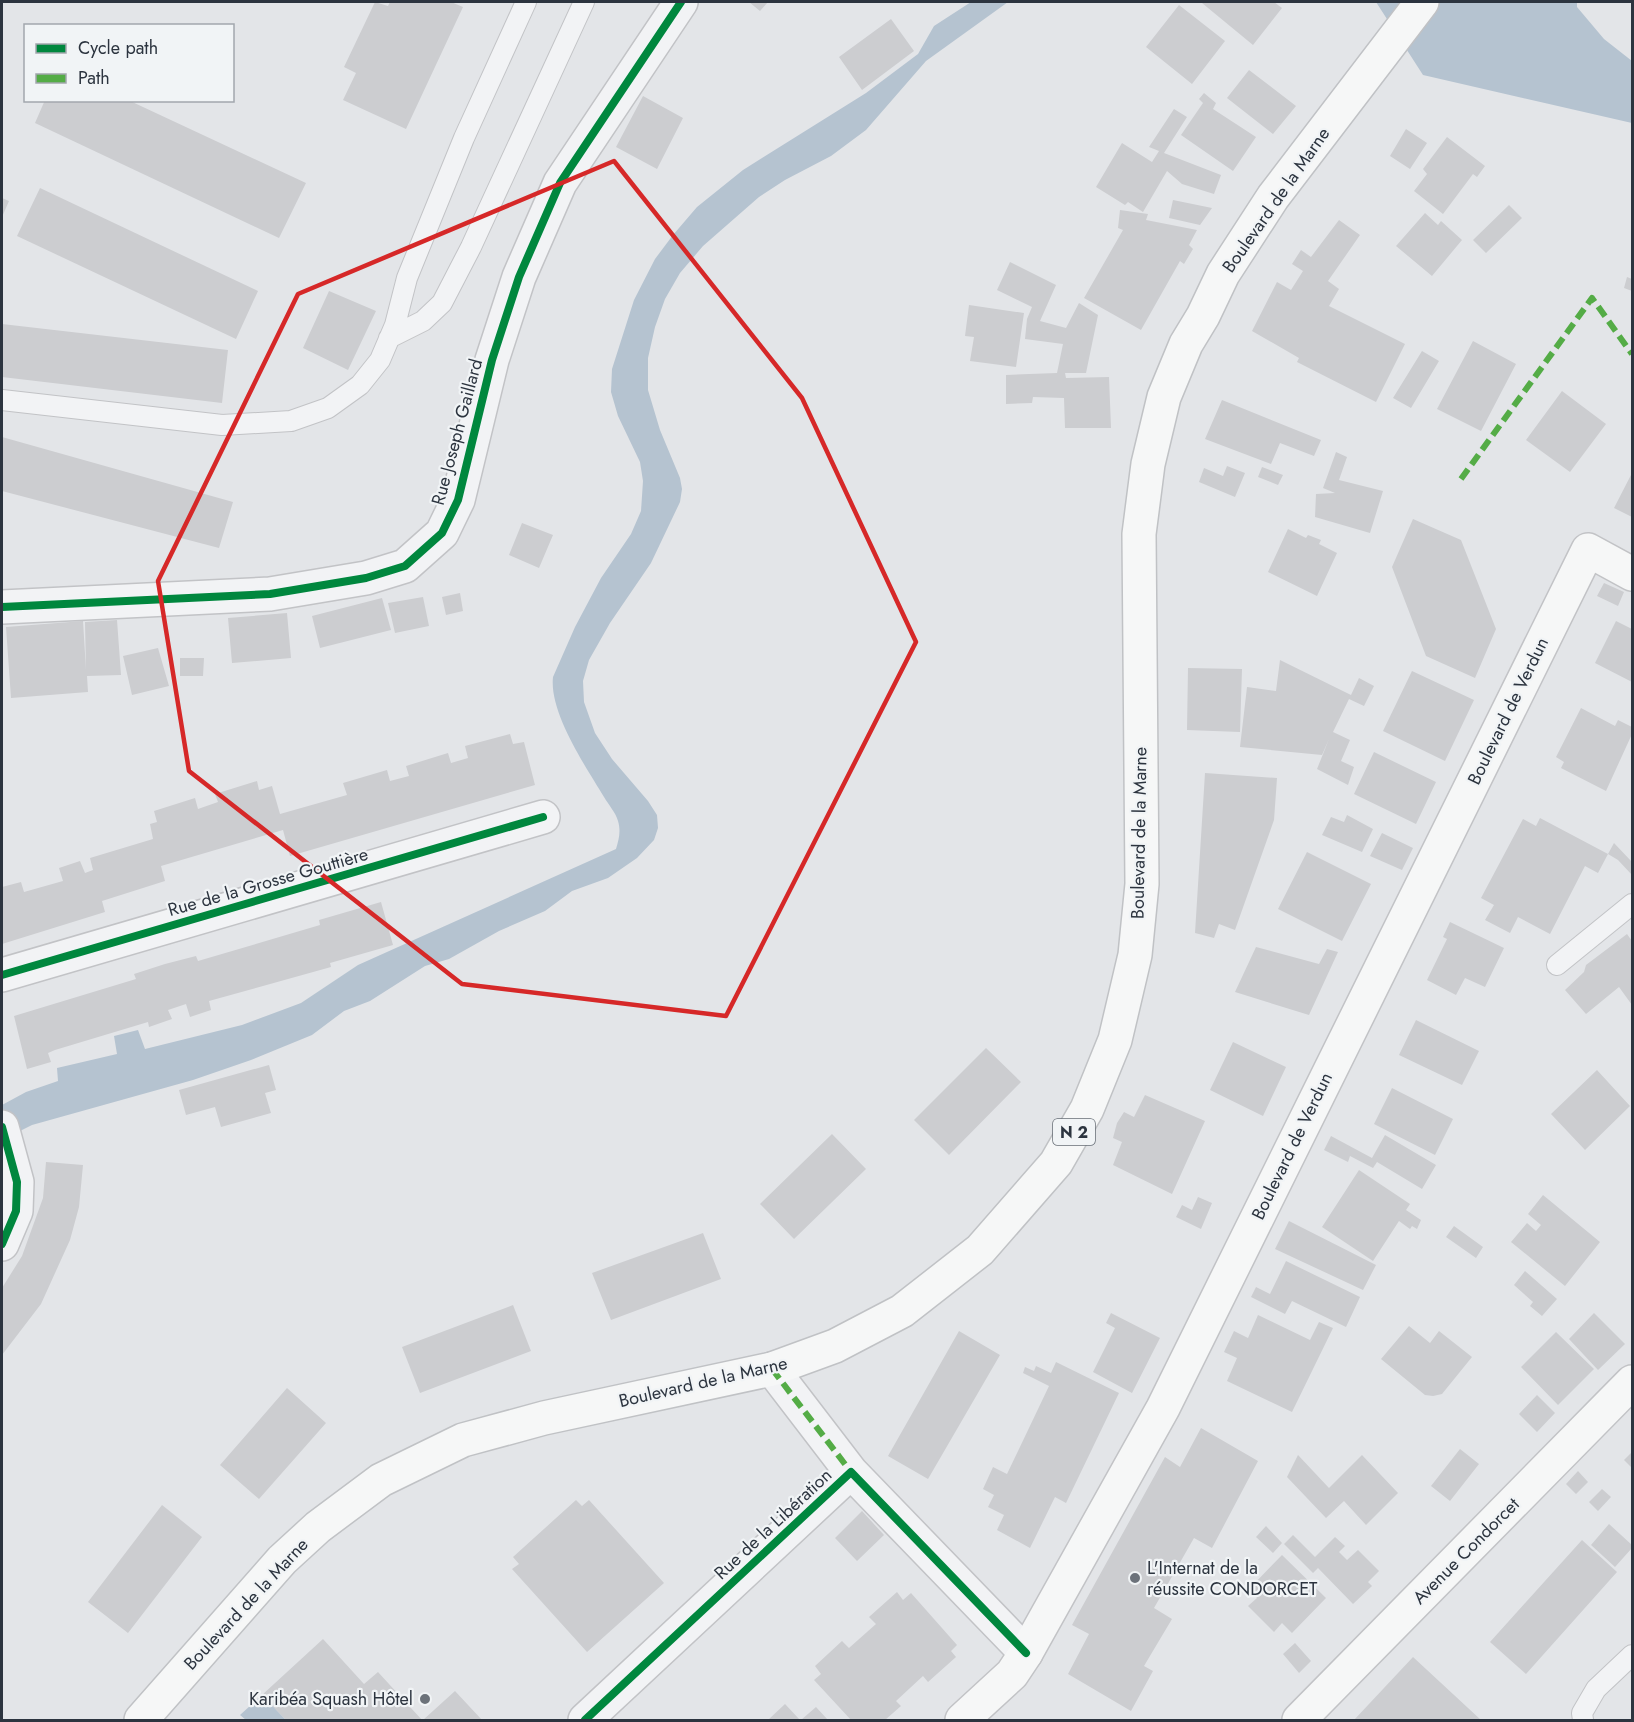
<svg xmlns="http://www.w3.org/2000/svg" width="1634" height="1722" font-family="Jost,sans-serif">
<rect width="100%" height="100%" fill="#e3e5e8"/>
<!-- water -->
<path fill="#b5c3d0" d="M971 2H1008L926 61 866 130 831 156 785 180 759 197 703 246 680 273 665 299 655 327 648 358V390L660 430 680 478 682 489 680 502 651 563 610 623 589 660 583 681 584 702 595 733 612 759 648 801 657 815 658 828 654 840 637 858 608 878 572 891 545 911 499 931 449 959 425 966 370 1001 344 1011 312 1035 251 1060 193 1080 32 1125 2 1140V1105L26 1092 58 1081 57 1068 117 1054 114 1036 138 1030 145 1049 242 1025 301 1003 358 965 616 849C619 839 621 831 618 821 616 813 608 804 604 797 586 767 549 713 553 677L575 627 601 578 631 534 641 511 643 481 640 462 618 416 611 392 612 369 634 300 655 259 673 235 697 207 743 170 866 93 918 54 934 26Z
M1376 2H1577V7L1604 39 1632 61V123L1423 75Z
M262 1695 286 1720H246L240 1715Z"/>
<!-- building -->
<path fill="#cccdd0" d="M375 2 388 6 390 2H451L463 7 406 129 343 100 356 73 344 67Z
M749 2H768L760 11Z
M1203 2H1274L1282 8 1253 45 1202 3Z
M1179 5 1225 41 1192 84 1146 47Z
M891 19 914 51 862 90 839 57Z
M1249 70 1296 106 1273 134 1227 98Z
M1204 93 1216 103 1213 109 1256 137 1233 171 1181 135 1203 103 1199 99Z
M643 96 683 118 657 169 616 147Z
M45 100H128L306 183 279 238 35 123Z
M1174 109 1187 117 1164 153 1221 175 1214 194 1182 184 1167 171 1143 212 1128 202 1125 205 1096 187 1122 143 1152 162 1159 151 1149 147Z
M1406 129 1427 143 1410 169 1390 156Z
M1447 137 1485 166 1477 177 1473 174 1443 214 1414 191 1427 174 1423 169Z
M40 188 258 291 236 339 17 236Z
M2 198 9 201 2 217Z
M1173 200 1212 208 1200 225 1169 218Z
M1509 205 1522 218 1486 253 1473 240Z
M1120 210 1148 214 1146 220 1197 230 1189 245 1193 249 1184 264 1180 261 1141 330 1084 298 1123 230 1118 228Z
M1425 213 1438 225 1441 221 1462 240 1432 276 1396 246Z
M1339 220 1360 235 1328 281 1339 289 1329 306 1405 344 1376 402 1297 362 1299 358 1252 331 1277 282 1291 290 1303 271 1292 264 1301 250 1311 257Z
M1010 262 1056 285 1040 321 1066 328 1079 303 1098 315 1086 373H1065L1066 378 1109 377 1111 428H1065L1064 398 1033 397 1032 403 1006 404V375L1057 373 1063 344 1025 339 1027 319 1032 307 997 290Z
M1627 277 1632 279V291L1624 288Z
M329 291 376 311 348 370 303 348Z
M969 305 1024 313 1016 367 970 361 974 337 965 336Z
M2 324 228 350 222 403 2 377Z
M1473 341 1516 364 1481 431 1437 409Z
M1422 351 1439 361 1411 408 1393 398Z
M1562 391 1606 424 1570 472 1526 440Z
M1222 400 1321 440 1314 456 1280 443 1271 464 1205 439Z
M2 437 233 502 219 548 2 491Z
M1336 452 1347 457 1339 480 1383 491 1370 533 1315 517 1316 494 1335 493 1323 488Z
M1227 466 1245 473 1235 497 1199 482 1204 468 1223 476Z
M1262 467 1283 475 1278 485 1258 477Z
M1632 473V517L1614 508Z
M1413 519 1461 540 1496 629 1475 678 1426 656 1392 567Z
M522 523 553 535 539 568 509 555Z
M1288 529 1306 538 1308 535 1321 540 1319 544 1337 553 1317 596 1268 572Z
M1604 583 1624 592 1618 606 1597 596Z
M460 593 463 611 446 615 442 597Z
M423 597 429 626 395 633 388 603Z
M382 598 391 630 320 648 312 616Z
M287 613 291 658 232 663 228 618Z
M117 620 121 675 87 676 88 692 11 698 6 627 83 621 86 670 85 622Z
M1616 621 1632 629V682L1595 663Z
M158 648 169 686 132 695 123 656Z
M180 658H204L203 676H180Z
M1280 660 1351 695 1359 678 1374 686 1364 706 1349 699 1333 732 1350 740 1341 761 1354 767 1348 785 1317 769 1329 739 1322 755 1240 747 1247 687 1276 691Z
M1188 668 1242 669 1240 732 1187 730Z
M1412 671 1474 700 1445 761 1383 731Z
M1581 708 1615 726 1618 720 1632 727V734L1606 791 1561 768 1564 762 1556 757Z
M510 734 513 744 524 742 535 785 290 856 283 830 161 866 165 881 102 901 105 912 2 944V887L21 882 24 892 63 881 59 868 80 861 85 873 93 870 90 858 153 839 150 824 157 822 154 811 195 798 198 809 218 802 215 794 257 781 259 790 272 786 280 814 347 795 343 783 387 770 390 781 409 776 406 766 448 753 451 763 468 758 465 746Z
M1374 752 1436 782 1416 824 1354 794Z
M1205 773 1277 778 1274 820 1235 930 1219 924 1214 938 1195 933Z
M1347 815 1373 829 1362 852 1322 835 1331 817 1344 822Z
M1540 818 1608 854 1614 843 1632 862V875L1618 860 1608 854 1598 873 1585 866 1550 934 1518 917 1510 933 1485 920 1494 905 1481 898 1523 819 1536 826Z
M1382 833 1413 848 1402 870 1370 856Z
M1307 852 1371 884 1342 941 1278 909Z
M381 902 393 945 330 963 331 967 209 1001 211 1010 190 1017 186 1004 168 1010 172 1019 149 1027 148 1022 55 1050 48 1053 51 1062 27 1069 14 1016 136 979 134 974 165 964 196 956 198 961 320 925 319 920Z
M1450 922 1504 948 1485 987 1465 978 1456 995 1427 980 1447 939 1443 937Z
M1627 934 1632 941V1005L1619 987 1586 1014 1565 990 1584 972 1586 965Z
M1256 947 1319 964 1327 949 1338 952 1309 1015 1235 992Z
M1416 1020 1479 1051 1462 1085 1399 1055Z
M1233 1042 1286 1067 1263 1116 1210 1090Z
M986 1048 1021 1082 949 1155 914 1120Z
M269 1065 276 1090 265 1093 271 1113 221 1127 215 1107 186 1115 179 1090Z
M1597 1070 1630 1106 1585 1150 1551 1114Z
M1392 1088 1453 1119 1435 1155 1374 1124Z
M1145 1095 1205 1121 1172 1194 1113 1165 1122 1142 1113 1138 1117 1123 1124 1112 1134 1117Z
M832 1134 866 1169 794 1239 760 1204Z
M1385 1135 1436 1165 1422 1189 1377 1162 1373 1168 1350 1156 1348 1162 1324 1150 1331 1136 1372 1158Z
M46 1162 83 1165 79 1207 70 1240 41 1304 2 1355V1288L22 1256 43 1198Z
M1359 1170 1410 1204 1406 1210 1421 1220 1417 1229 1412 1226 1410 1229 1399 1221 1373 1261 1322 1227Z
M1543 1195 1600 1242 1565 1286 1511 1242 1527 1223 1536 1231 1541 1225 1528 1214Z
M1198 1197 1212 1203 1201 1229 1176 1217 1182 1205 1192 1210Z
M1289 1221 1376 1265 1363 1290 1275 1249Z
M1454 1226 1483 1247 1476 1258 1446 1237Z
M703 1233 721 1279 611 1320 592 1273Z
M1286 1261 1360 1297 1346 1327 1292 1301 1285 1314 1251 1297 1256 1287 1270 1294Z
M1525 1271 1557 1299 1542 1316 1530 1306 1533 1302 1514 1285Z
M513 1305 531 1351 420 1393 402 1347Z
M1111 1313 1160 1338 1132 1393 1093 1372 1115 1328 1106 1323Z
M1594 1313 1625 1344 1598 1370 1569 1339Z
M1258 1315 1310 1340 1319 1322 1333 1328 1292 1412 1227 1381 1237 1358 1224 1352 1234 1331 1248 1338Z
M1409 1326 1430 1343 1439 1331 1472 1357 1442 1394 1433 1396 1425 1395 1381 1359Z
M959 1331 1000 1355 928 1479 888 1456Z
M1556 1332 1594 1369 1558 1405 1521 1367Z
M1056 1362 1119 1393 1066 1503 1055 1497 1030 1548 997 1530 1004 1515 988 1507 994 1495 983 1489 993 1467 1007 1474 1049 1386 1023 1373 1025 1367 1034 1371 1036 1366 1051 1373Z
M287 1388 326 1423 259 1499 220 1465Z
M1537 1395 1555 1413 1537 1432 1519 1414Z
M1201 1428 1258 1461 1212 1548 1194 1538 1154 1608 1172 1619 1144 1666 1153 1671 1131 1711 1068 1674 1089 1634 1072 1625 1165 1457 1180 1467Z
M1460 1449 1479 1464 1450 1501 1431 1486Z
M1632 1452V1468L1624 1460Z
M1298 1455 1329 1488 1362 1455 1398 1493 1366 1525 1344 1501 1326 1518 1287 1477Z
M1578 1471 1588 1482 1576 1494 1566 1484Z
M1602 1489 1611 1497 1598 1511 1589 1502Z
M576 1500 582 1506 589 1500 664 1583 587 1652 512 1569 519 1564 513 1557Z
M162 1505 202 1537 128 1633 88 1602Z
M862 1511 884 1535 857 1561 835 1538Z
M1609 1524 1632 1545V1548L1615 1567 1591 1545Z
M1266 1526 1282 1543 1273 1553 1256 1537Z
M1293 1535 1315 1557 1335 1537 1345 1546 1339 1552 1347 1560 1358 1550 1379 1571 1368 1582 1372 1586 1353 1604 1318 1568 1313 1573 1284 1544Z
M1582 1540 1617 1572 1526 1674 1490 1642Z
M1282 1555 1326 1598 1292 1633 1282 1623 1274 1632 1248 1606 1257 1598 1249 1589Z
M897 1592 903 1600 911 1593 957 1645 951 1651 956 1657 928 1682 923 1676 896 1701 901 1706 885 1720H851L814 1680 821 1674 815 1666 842 1641 849 1648 876 1624 869 1617Z
M323 1639 364 1684 378 1672 422 1720H286L262 1695Z
M1295 1643 1311 1661 1299 1673 1283 1654Z
M1413 1657 1481 1720H1354Z
M455 1691 482 1720H423Z
M785 1704 800 1720H768Z
M816 1707 828 1720H801Z"/>
<g fill="none" stroke-linecap="round" stroke-linejoin="round">
<!-- lane casing -->
<g stroke="#c2c3c6" stroke-width="22">
<path id="lane" d="M389 338 423 321 442 303 471 247 584 2
M2 400 222 425 291 421 328 408 360 385 380 360 395 325 407 278 464 138 526 2
M1557 965 1632 904
M1583 1720 1582 1713 1596 1689 1632 1655"/>
</g>
<!-- street casing -->
<g stroke="#c2c3c6" stroke-width="36">
<path id="street" d="M2 607 270 594 366 578 405 566 442 533 458 500 492 360 519 277 560 183 681 2
M2 975 543 817
M2 1127 17 1182 16 1211 2 1244
M772 1369 851 1472
M585 1720 851 1472 1026 1653"/>
</g>
<!-- secondary casing -->
<g stroke="#c2c3c6" stroke-width="36">
<path id="secondary" d="M962 1720 1012 1674 1026 1653 1163 1408 1588 550 1632 574
M1299 1720 1632 1382"/>
</g>
<!-- primary casing -->
<g stroke="#c0c2c5" stroke-width="36">
<path id="primary" d="M141 1720 282 1560 318 1527 381 1480 463 1440 544 1418 772 1369 835 1346 902 1311 980 1250 1056 1163 1087 1109 1115 1040 1135 955 1142 884 1139 534 1148 464 1164 397 1186 344 1203 316 1223 274 1273 197 1422 2"/>
</g>
<!-- lane -->
<use href="#lane" stroke="#f2f3f5" stroke-width="20"/>
<!-- street -->
<use href="#street" stroke="#f2f3f5" stroke-width="33"/>
<!-- secondary -->
<use href="#secondary" stroke="#f6f7f7" stroke-width="33"/>
<!-- primary -->
<use href="#primary" stroke="#f6f7f7" stroke-width="33"/>
<!-- quiet -->
<path stroke="#54ac46" stroke-width="6" stroke-dasharray="12 6" stroke-linecap="butt" d="M1461 479 1592 298 1632 354
M772 1369 851 1472"/>
<!-- cycleway casing -->
<g stroke="#f1f4f6" stroke-width="11">
<path id="cycleway" d="M2 607 270 594 366 578 405 566 442 533 458 500 492 360 519 277 560 183 681 2
M2 975 543 817
M2 1127 17 1182 16 1211 2 1244
M585 1720 851 1472 1026 1653"/>
</g>
<!-- cycleway -->
<use href="#cycleway" stroke="#00873e" stroke-width="8"/>
</g>
<!-- marked area -->
<path fill="none" stroke="#d62828" stroke-width="4.5" stroke-linejoin="round" d="M614 161 802 398 916 642 726 1016 462 984 189 771 158 581 298 294Z"/>
<!-- markers -->
<g fill="#6c727a" stroke="#f1f4f6" stroke-width="2">
<circle cx="1135" cy="1578" r="6"/>
<circle cx="425" cy="1699" r="6"/>
</g>
<g text-anchor="middle" dominant-baseline="central" stroke-width="4.5" stroke-linejoin="round" paint-order="stroke">
<!-- shield labels -->
<rect fill="#f1f4f6" stroke="#676e76" stroke-width="1.5" x="1053" y="1119" width="42" height="26" rx="4.5"/>
<g font-size="16" font-weight="bold" fill="#2c343f">
<text x="1074" y="1132">N 2</text>
</g>
<!-- street labels -->
<g font-size="18" fill="#2c343f" stroke="#f1f4f6">
<text transform="translate(1276 200) rotate(-55)">Boulevard de la Marne</text>
<text transform="translate(457 432) rotate(-75)">Rue Joseph Gaillard</text>
<text transform="translate(1508 711) rotate(-64)">Boulevard de Verdun</text>
<text transform="translate(1139 833) rotate(-89)">Boulevard de la Marne</text>
<text transform="translate(268 882) rotate(-16)">Rue de la Grosse Gouttière</text>
<text transform="translate(1292 1146) rotate(-64)">Boulevard de Verdun</text>
<text transform="translate(703 1382) rotate(-13)">Boulevard de la Marne</text>
<text transform="translate(773 1524) rotate(-43)">Rue de la Libération</text>
<text transform="translate(1466 1551) rotate(-45)">Avenue Condorcet</text>
<text transform="translate(246 1604) rotate(-47)">Boulevard de la Marne</text>
</g>
<!-- poi labels -->
<g font-size="18" fill="#2c343f" stroke="#f1f4f6" text-anchor="start">
<text x="1147" y="1568">L'Internat de la<tspan x="1147" dy="21">réussite CONDORCET</tspan></text>
<text x="413" y="1699" text-anchor="end">Karibéa Squash Hôtel</text>
</g>
</g>
<!-- border -->
<rect width="1634" height="1722" fill="none" stroke="#2c343f" stroke-width="6"/>
<!-- legend -->
<rect x="24" y="24" width="210" height="78" fill="#f1f4f6" stroke="#a2a7ad" stroke-width="1.5"/>
<rect x="36" y="44" width="30" height="9" fill="#00873e" stroke="#a2a7ad" stroke-width="1.5"/>
<text x="78" y="54" font-size="18" fill="#2c343f">Cycle path</text>
<rect x="36" y="74" width="30" height="9" fill="#54ac46" stroke="#a2a7ad" stroke-width="1.5"/>
<text x="78" y="84" font-size="18" fill="#2c343f">Path</text>
</svg>
